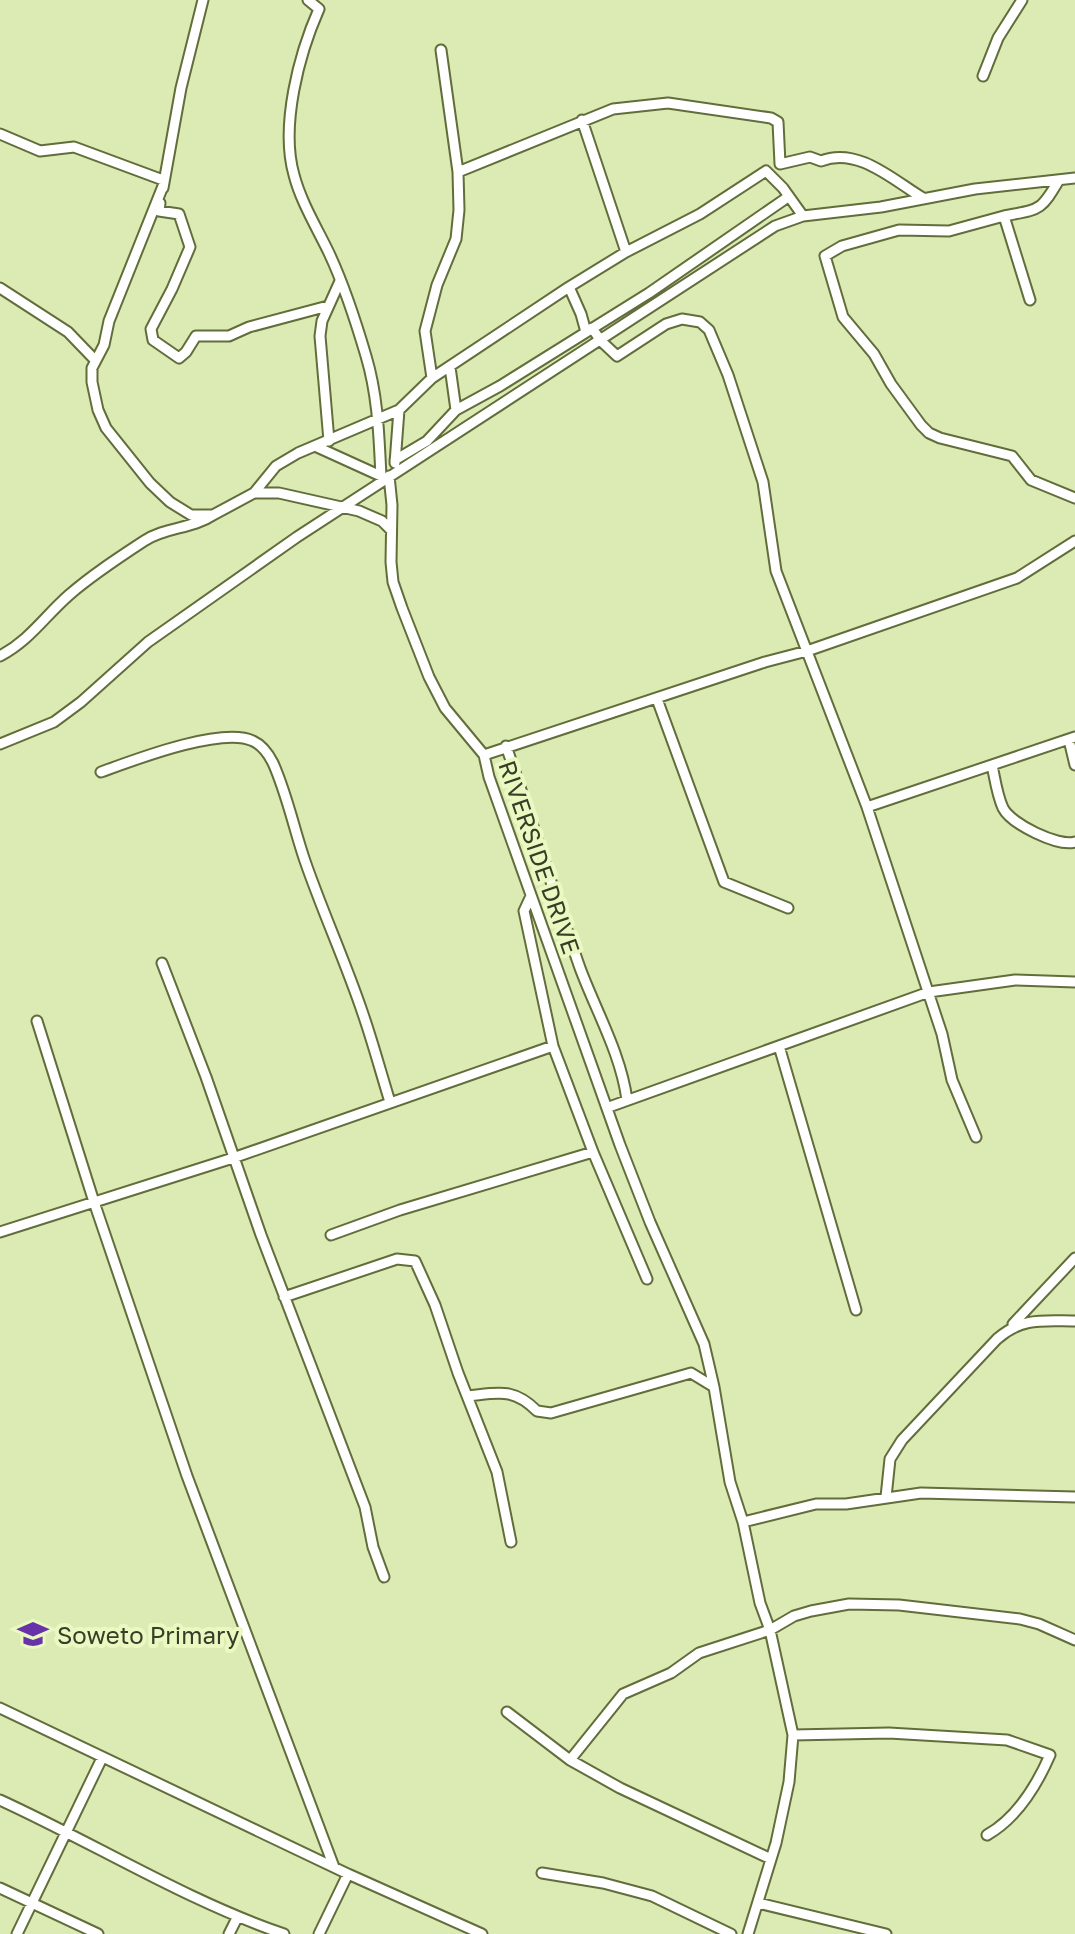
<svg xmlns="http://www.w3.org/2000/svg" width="1075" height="1934" font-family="'Golos Text',sans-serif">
<rect width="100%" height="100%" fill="#dcebb4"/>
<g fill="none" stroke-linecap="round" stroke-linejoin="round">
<!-- street casing -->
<g stroke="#616d3b" stroke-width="13">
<path id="street" d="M308 0 319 9C299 54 280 126 294 175 301 202 317 228 329 253 344 285 356 322 366 356 378 396 379 436 381 477
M983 76 998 38 1022 0
M582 120 626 252
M0 134 40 151 74 147 163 180
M458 172 613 109 668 103 771 118 778 122 780 164 810 157 821 161C858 146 894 181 923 198
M163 186 109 321 104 345 92 368V382L98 410 106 428 150 483 170 502 191 515H213L254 493H279L359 511 382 521 391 530
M163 188 181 88 203 0
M160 203 159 211 179 214 190 247 172 289 151 329 153 340 179 358 186 352 196 336H229L249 327 328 306
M1004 216C1040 209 1040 212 1059 180
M569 287 626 252 700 214 766 171 783 188 803 216
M0 288 68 332 95 360
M1030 300 1004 216 949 231 899 230 842 246 825 256 843 317 874 354 891 384 921 425 929 433 940 438 1012 456 1031 480 1075 498
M592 328 601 341 617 356 666 324 682 319 700 322 709 330 728 375 763 482 776 571 867 807 942 1034 952 1080 976 1137
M450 367 456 410
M432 378 425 331 437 285 456 239 459 210 458 172 441 50
M329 441 320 336 322 321 340 281
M317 447 383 477
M395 460 427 441 456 410 500 386 649 293 788 197
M395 463 399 410
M389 476 392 505 391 562 393 582 402 608 429 677 445 708 484 755
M254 493 276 466 298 453 399 410 432 378 569 287 581 314 586 332
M0 656C30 640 44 617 69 595 92 575 118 558 144 541 165 527 192 529 213 515
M657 699 724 882 788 908
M1069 740 1075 765
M0 744 54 722 81 702 148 642 297 537 775 226 803 216 881 207 975 189 1075 178
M506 746C532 820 554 894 580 968 596 1011 621 1054 627 1100
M992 765C995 779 997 795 1003 808 1011 824 1058 847 1075 842
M101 772C134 760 222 726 253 741 262 745 269 755 273 763 287 794 294 829 305 861 323 913 346 963 363 1014 373 1043 381 1073 390 1102
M867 807 1075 737
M531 896 524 911 553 1046 593 1152 647 1279
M162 963 206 1077 261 1235 365 1507 373 1547 384 1577
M37 1021 94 1202 187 1476 334 1867
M779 1046 856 1310
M609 1107 929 992 1015 980 1075 982
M0 1232 233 1158 553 1046
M331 1235 400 1210 593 1152
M284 1297 397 1259 415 1261 435 1305 458 1373 497 1472 511 1542
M1013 1324 1075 1258
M467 1396C498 1393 513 1387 537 1411L551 1413 691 1373 714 1387
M886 1497 890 1459 902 1440 997 1339C1022 1317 1043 1321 1075 1321
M743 1522 730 1482 714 1387 704 1344 650 1222 620 1145 489 777 484 755 765 662 807 651 1017 578 1075 541
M0 1708 348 1874 482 1934
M507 1712 570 1760 620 1788 771 1859
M793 1735 889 1733 1007 1740 1050 1755C1036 1787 1017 1818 987 1835
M570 1760 623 1694 671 1673 699 1653 770 1630 794 1616 811 1611 849 1604 899 1605 1020 1619 1039 1624 1075 1640
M0 1800C94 1843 187 1901 284 1934
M542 1873 603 1883 652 1896 731 1934
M0 1888 98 1934
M758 1903 886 1934
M17 1934 102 1758
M229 1934 237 1918
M319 1934 348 1874
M748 1934 776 1843 789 1782 793 1735 770 1630 760 1603 743 1522 816 1504H846L921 1493 1075 1497"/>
</g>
<!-- street -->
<use href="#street" stroke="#fff" stroke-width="9"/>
</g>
<!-- icons -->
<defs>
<g id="school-bare" transform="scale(2.4)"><path d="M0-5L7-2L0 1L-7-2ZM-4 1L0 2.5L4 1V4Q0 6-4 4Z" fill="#6832a9" stroke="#e9f9c1" stroke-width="2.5" paint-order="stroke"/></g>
</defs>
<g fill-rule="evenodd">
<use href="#school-bare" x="33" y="1634"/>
</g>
<g text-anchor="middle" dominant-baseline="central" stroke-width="8" stroke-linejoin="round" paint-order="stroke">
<!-- street labels -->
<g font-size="24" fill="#373d26" stroke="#e9f9c1">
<text transform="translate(540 857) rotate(71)">RIVERSIDE DRIVE</text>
</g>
<!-- poi labels -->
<g font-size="24" fill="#373d26" stroke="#e9f9c1" text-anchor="start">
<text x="57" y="1634">Soweto Primary</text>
</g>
</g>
</svg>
